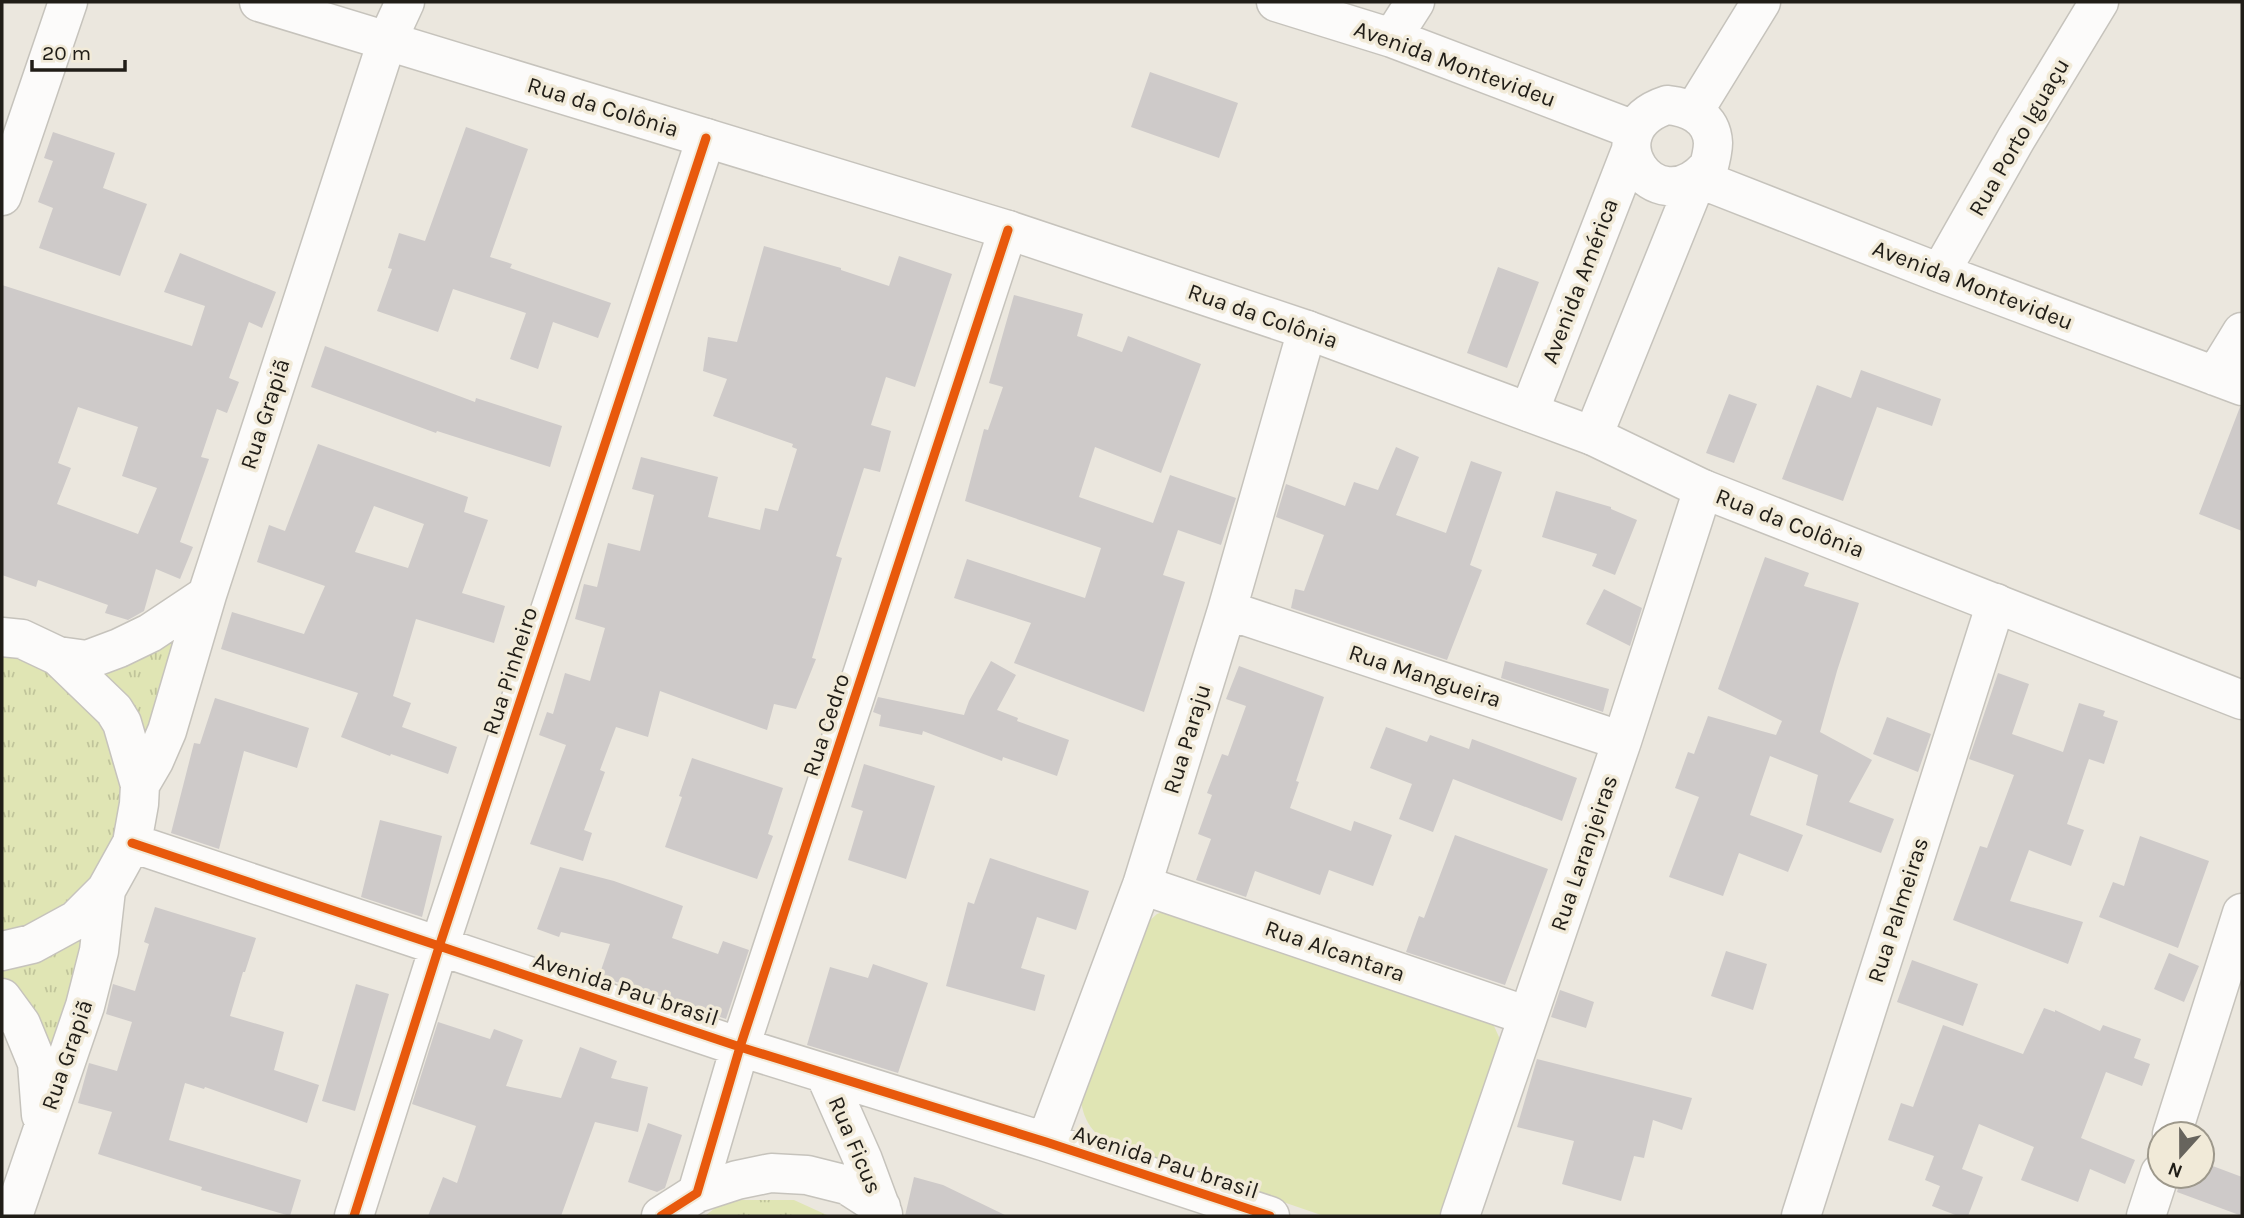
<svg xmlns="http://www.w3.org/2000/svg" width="2244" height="1218" font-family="Karla,sans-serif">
<defs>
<pattern id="park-tufts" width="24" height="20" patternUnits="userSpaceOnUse" patternTransform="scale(1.75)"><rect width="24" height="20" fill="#e0e5b4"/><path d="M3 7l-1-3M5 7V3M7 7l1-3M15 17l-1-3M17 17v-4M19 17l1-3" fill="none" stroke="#c0c49a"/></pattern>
</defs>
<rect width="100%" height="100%" fill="#ebe7de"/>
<!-- green -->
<path fill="#e0e5b4" d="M1168 910 1486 1020 1494 1026 1503 1046 1448 1216H1324L1107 1142C1091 1131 1084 1120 1081 1101L1148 922 1157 914Z"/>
<!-- park -->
<path fill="url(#park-tufts)" d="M196 619 54 1067 23 1054 2 1031V620L61 649Z
M725 1200H794L829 1216H705Z"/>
<!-- building -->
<path fill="#cecac9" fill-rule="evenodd" d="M1150 72 1238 103 1219 158 1131 127Z
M466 127 528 149 490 257 512 264 510 268 611 303 598 338 553 322 538 369 510 359 526 313 453 289 438 332 377 311 392 269 388 268 399 233 425 241Z
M53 132 115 153 103 188 147 204 120 276 39 248 53 208 38 202 53 161 44 158Z
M764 246 841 268V270L889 286 899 256 952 274 915 387 886 377 871 425 891 431 880 472 864 468 836 556 842 558 812 658 816 659 796 709 774 704 767 730 660 691 648 737 616 727 600 770 605 772 584 830 592 833 583 861 530 844 566 745 539 735 547 712 553 714 565 673 590 681 605 628 575 619 584 584 597 587 608 543 640 551 654 495 632 489 641 457 718 477 708 517 760 530 765 508 778 511 797 449 792 447 793 444 713 416 727 379 703 371 708 337 737 342Z
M180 253 276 292 262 328 249 322 229 378 239 382 227 413 217 409 201 457 209 459 180 542 193 547 180 579 156 569 144 611 128 620 105 613 108 605 38 580 36 587 2 575V285L192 346 205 306 164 292ZM78 407 138 427 122 476 157 488 138 534 57 504 71 468 58 463Z
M1498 267 1539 282 1507 368 1467 353Z
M1014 295 1083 314 1077 336 1122 352 1128 336 1201 364 1161 473 1095 447 1079 497 1153 523 1170 475 1236 498 1221 545 1178 530 1163 575 1185 582 1144 712 1014 663 1031 623 954 598 967 559 1085 598 1101 548 965 501 984 429 988 430 1003 387 989 383Z
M325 346 475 402 476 398 562 426 550 467 437 431 436 433 311 387Z
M1861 370 1941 399 1932 426 1877 407 1843 501 1782 479 1817 385 1851 398Z
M1729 394 1757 404 1734 463 1706 453Z
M2240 407H2242V531L2199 514Z
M318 444 468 497 464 512 488 520 462 593 505 606 494 643 416 619 393 696 411 703 402 727 457 747 448 774 391 754 390 756 341 737 358 693 221 649 232 612 304 634 325 586 257 562 269 525 285 531ZM374 506 424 524 408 568 355 552Z
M1396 447 1419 457 1396 515 1446 533 1471 461 1502 472 1470 565 1482 570 1447 660 1291 608 1295 589 1304 591 1324 535 1276 517 1286 484 1345 506 1354 482 1378 490Z
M1556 491 1611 507V509L1637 520 1615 575 1592 566 1597 554 1542 537Z
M1765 557 1809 573 1804 586 1859 603 1837 671 1820 732 1872 760 1849 802 1894 819 1881 853 1806 825 1818 775 1770 756 1750 815 1803 835 1788 872 1739 853 1723 896 1669 877 1699 797 1675 788 1688 752 1694 754 1708 716 1776 735 1782 721 1718 689Z
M1604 589 1642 608 1630 646 1586 624Z
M991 661 1016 675 997 710 1018 718 1017 721 1069 740 1057 776 1003 757 1002 761 923 731 922 735 879 726 881 715 873 712 878 697 964 715 969 701Z
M1505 661 1609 689 1603 712 1501 678Z
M1239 666 1324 697 1296 781 1299 782 1290 808 1351 831 1354 821 1392 835 1373 886 1329 870 1320 895 1255 871 1246 897 1196 880 1211 839 1198 834 1212 795 1207 793 1222 754 1228 756 1246 706 1226 699Z
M1998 673 2029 684 2012 734 2063 752 2079 703 2105 711 2103 716 2118 721 2104 764 2089 759 2067 824 2084 830 2071 866 2029 850 2010 901 2083 922 2068 964 1953 920 1980 846 1987 848 2014 775 1969 759Z
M215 698 309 728 297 768 244 751 219 849 171 833 194 743 200 744Z
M1887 717 1931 734 1918 772 1873 754Z
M1386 727 1427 742 1430 735 1469 749 1472 739 1577 778 1562 821 1453 779 1433 832 1399 819 1412 784 1370 768Z
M692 758 783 788 768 834 773 836 757 879 665 847 682 797 679 796Z
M864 764 935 786 906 879 848 860 863 811 851 807Z
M380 820 442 836 422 917 361 897Z
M1455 835 1548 869 1505 985 1406 952 1419 916 1424 918Z
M2140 836 2209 861 2178 948 2099 917 2113 882 2124 886Z
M990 858 1089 891 1076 930 1037 917 1021 968 1045 975 1035 1011 946 986 968 902 974 904Z
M560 867 614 881 683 906 672 938 718 954 723 941 749 950 726 1019 599 976 610 944 561 932 559 937 537 929Z
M155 907 256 938 245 972H243L230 1016 284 1032 274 1070 319 1085 307 1123 205 1087 204 1089 185 1083 169 1140 301 1180 290 1216 201 1190 202 1187 98 1154 112 1112 78 1103 89 1063 117 1071 132 1022 106 1014 113 984 135 991 149 944 144 942Z
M1726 951 1767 964 1753 1010 1711 996Z
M2169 953 2199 966 2184 1002 2154 989Z
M1912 960 1978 984 1963 1026 1897 1002Z
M873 964 928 983 898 1073 807 1045 830 967 868 978Z
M356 984 389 994 355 1111 322 1101Z
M1560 990 1594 1002 1586 1028 1551 1017Z
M2044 1008 2055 1012V1010L2100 1031 2103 1025 2141 1039 2134 1058 2150 1064 2142 1086 2106 1072 2081 1138 2135 1160 2125 1184 2090 1169 2078 1202 2021 1180 2034 1147 1979 1124 1962 1169 1983 1177 1968 1216H1958L1932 1206 1940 1186 1925 1180 1934 1156 1888 1140 1901 1103 1913 1107 1943 1025 2023 1054Z
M438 1022 490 1039 494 1029 523 1040 506 1086 561 1098 580 1047 617 1061 611 1078 648 1087 638 1132 595 1122 561 1216H428L443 1177 457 1183 476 1126 412 1104Z
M1537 1059 1692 1098 1682 1130 1653 1120 1644 1158 1634 1156 1621 1201 1562 1184 1574 1141 1517 1127Z
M648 1123 682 1135 665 1188 657 1192 628 1182Z
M2202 1162 2242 1177V1216L2177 1192 2181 1176H2202Z
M914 1177 943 1185 1007 1216H905Z"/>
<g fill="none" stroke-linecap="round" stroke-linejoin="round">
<!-- minor casing -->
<g stroke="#c6c3bc" stroke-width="41">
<path id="minor" d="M1276 2 1392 38 1634 130
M1392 38 1415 2
M1667 105C1689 107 1712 117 1713 143 1713 155 1708 169 1705 181L1707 168C1654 226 1590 130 1667 105Z
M1694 111 1761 2
M1705 181 1940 273 2242 386
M2 196 68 2
M1940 273 2016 139 2099 2
M2215 376 2242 332
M1529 412 1631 150
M1593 436 1697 179
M1227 610 1622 741
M2 637 22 639 58 656 114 710 122 723 140 785 139 804 132 843 106 890 76 920 32 944 2 951
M58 656 87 660 119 648 150 633 207 595
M140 785 154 761 167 731 207 595 387 41 405 2
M132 843 740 1047 1046 1142 1270 1216
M1142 885 1528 1016
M2 998 21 1024 37 1063 41 1115
M825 1074 863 1160 883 1214
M2172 1134 2242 913
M1046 1142 1142 885 1227 610 1307 330
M697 1193 737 1180 771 1173 807 1175 847 1185 881 1207
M13 1216 85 1006 99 951 106 890
M354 1216 439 947 706 138
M661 1216 697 1193 740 1047 1008 230
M1460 1216 1622 741 1703 489
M1801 1216 1996 603
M2146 1216 2160 1173"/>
</g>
<!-- major casing -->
<g stroke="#c6c3bc" stroke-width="41">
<path id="major" d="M259 2 1008 230 1307 330 1593 436 1703 489 2242 700"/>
</g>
<!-- minor -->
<use href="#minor" stroke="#fcfbfa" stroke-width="38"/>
<!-- major -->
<use href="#major" stroke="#fcfbfa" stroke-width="38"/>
<!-- cycleway casing -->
<g stroke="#f1ead8" stroke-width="13">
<path id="cycleway" d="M132 843 740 1047 1046 1142 1270 1216
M354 1216 439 947 706 138
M661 1216 697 1193 740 1047 1008 230"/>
</g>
<!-- cycleway -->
<use href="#cycleway" stroke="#e8590c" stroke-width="9"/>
</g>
<g text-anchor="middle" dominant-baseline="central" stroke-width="7" stroke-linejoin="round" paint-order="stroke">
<!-- street labels -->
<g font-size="23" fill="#201d17" stroke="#f1ead8">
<text transform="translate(1455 64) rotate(20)">Avenida Montevideu</text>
<text transform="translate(603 107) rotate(17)">Rua da Colônia</text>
<text transform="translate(2019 137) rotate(-60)">Rua Porto Iguaçu</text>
<text transform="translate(1580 281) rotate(-69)">Avenida América</text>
<text transform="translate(1973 285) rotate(21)">Avenida Montevideu</text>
<text transform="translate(1263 316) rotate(19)">Rua da Colônia</text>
<text transform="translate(265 414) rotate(-72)">Rua Grapiã</text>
<text transform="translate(1790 523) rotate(21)">Rua da Colônia</text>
<text transform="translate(510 671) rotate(-72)">Rua Pinheiro</text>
<text transform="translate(1425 676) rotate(18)">Rua Mangueira</text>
<text transform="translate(826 725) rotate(-72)">Rua Cedro</text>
<text transform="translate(1187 739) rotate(-73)">Rua Paraju</text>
<text transform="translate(1584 853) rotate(-71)">Rua Laranjeiras</text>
<text transform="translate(1898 910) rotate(-72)">Rua Palmeiras</text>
<text transform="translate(1335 951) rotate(19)">Rua Alcantara</text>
<text transform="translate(626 989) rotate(18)">Avenida Pau brasil</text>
<text transform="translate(67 1055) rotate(-71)">Rua Grapiã</text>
<text transform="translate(855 1145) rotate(67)">Rua Ficus</text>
<text transform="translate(1166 1162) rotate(18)">Avenida Pau brasil</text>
</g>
</g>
<!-- border -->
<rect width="2244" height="1218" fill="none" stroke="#201d17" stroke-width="7"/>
<!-- north arrow -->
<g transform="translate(2181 1155) rotate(201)"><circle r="33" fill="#f1ead8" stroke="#9d988b" stroke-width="2"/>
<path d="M0-5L12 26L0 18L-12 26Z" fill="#67645d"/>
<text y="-10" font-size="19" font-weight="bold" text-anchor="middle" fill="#201d17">N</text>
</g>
<!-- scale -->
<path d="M32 60v10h93v-10" fill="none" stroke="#201d17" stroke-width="3.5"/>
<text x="42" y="60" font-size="21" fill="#201d17" stroke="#f1ead8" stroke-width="5" paint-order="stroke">20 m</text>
</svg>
